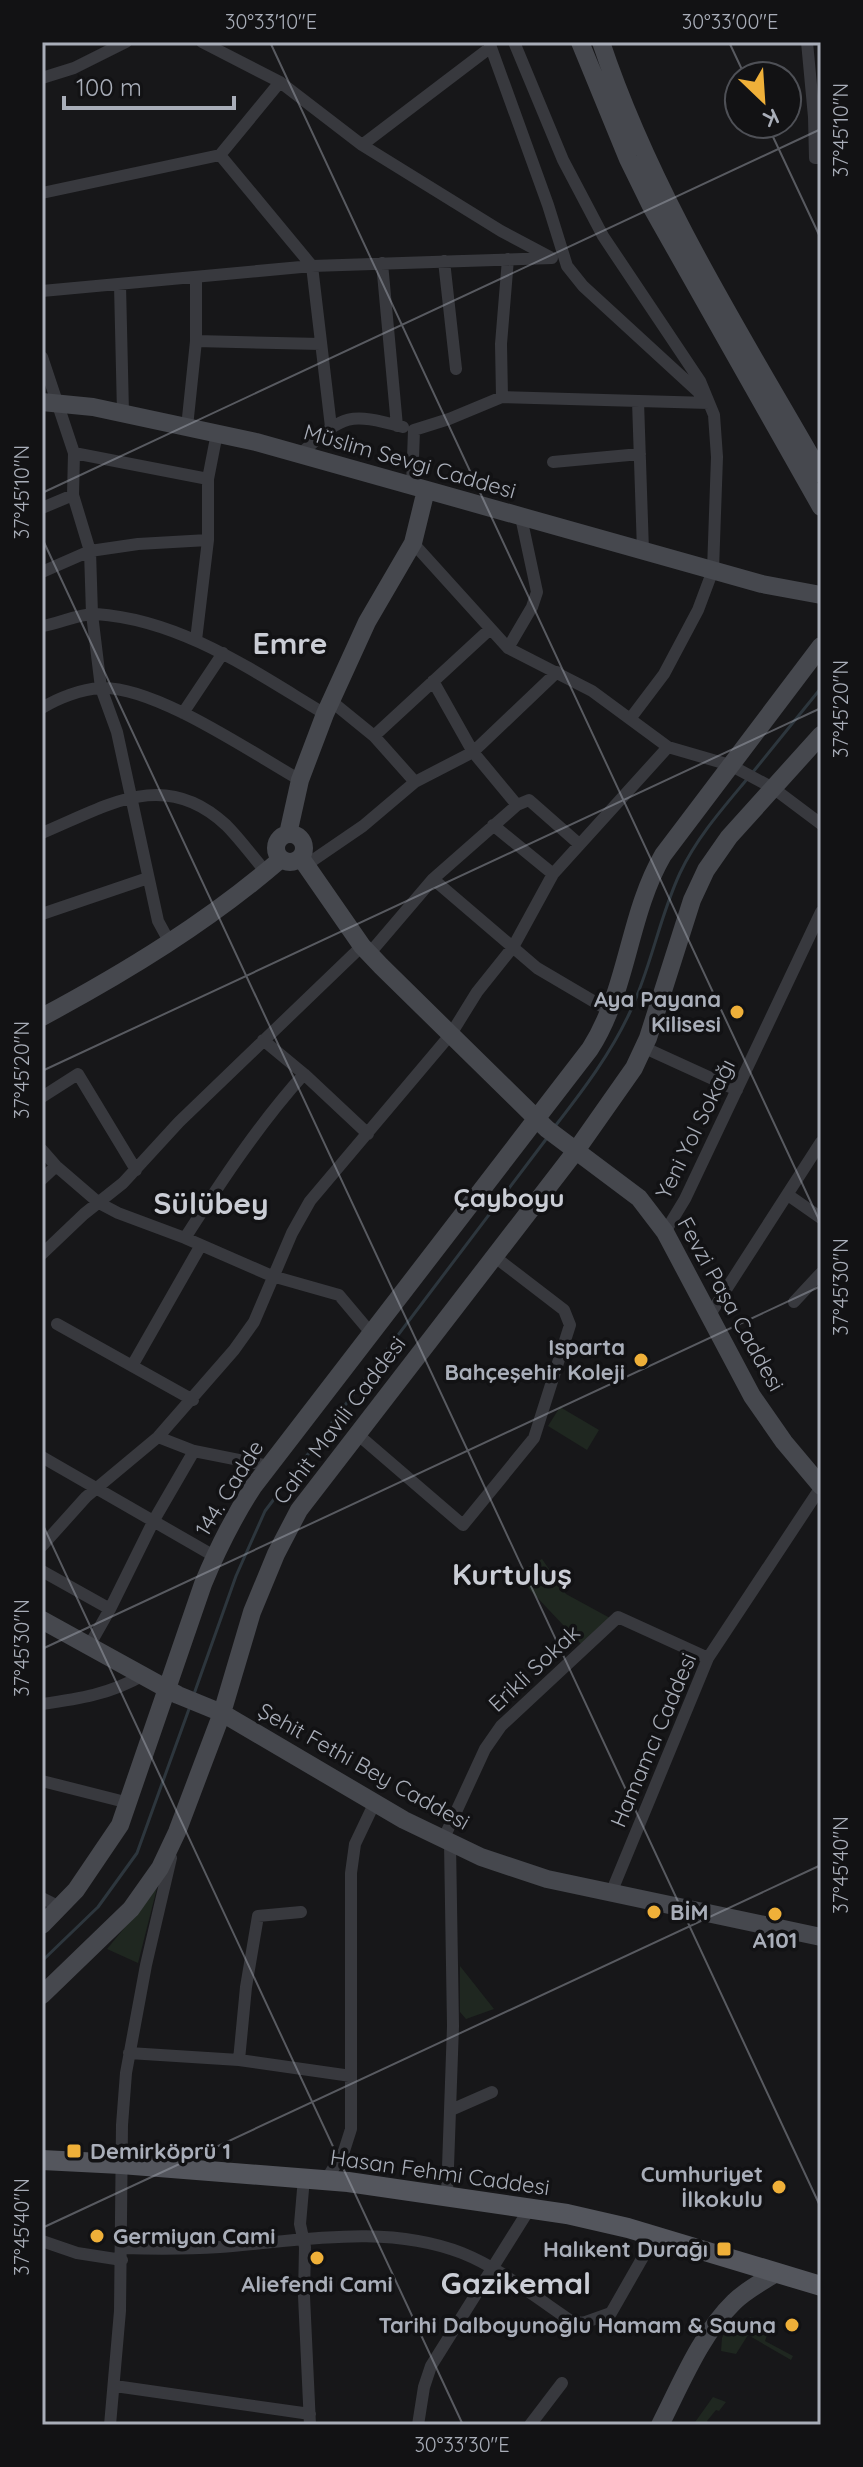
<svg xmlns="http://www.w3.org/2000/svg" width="863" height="2467" font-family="Quicksand,sans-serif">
<rect width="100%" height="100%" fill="#171719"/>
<!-- green -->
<path fill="#1f2720" d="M560 1407 599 1430 587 1450 548 1426Z
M542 1559 566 1594 610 1618 581 1644 515 1574Z
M157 1888 138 1963 107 1949Z
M460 1966 494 2009 466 2019 460 2012Z
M750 2317 767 2321 764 2327 769 2330 765 2341 793 2356 791 2360 748 2335 736 2354 721 2351 722 2338 729 2323 743 2331Z
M713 2397 726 2402 719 2411 716 2410 707 2421 710 2425H693Z"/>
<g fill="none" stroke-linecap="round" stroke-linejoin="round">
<!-- stream -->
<path stroke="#2d363d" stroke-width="3" d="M753 772 821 688
M556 1125C584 1089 611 1053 630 1012 651 968 659 918 680 873 697 837 723 808 748 778
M194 1694 236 1576 265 1511 547 1138
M42 1961 98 1907 137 1853 189 1709"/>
<!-- street -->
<path stroke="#38393e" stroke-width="12" d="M202 42 280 82 362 145 501 231 550 257
M489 42 548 205 567 266 583 286 705 398
M514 42 563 160 603 236 700 381 714 415 717 457 713 570 698 610 664 674 630 719
M807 42 814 117 815 158H821
M42 78 74 68 126 42
M362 145 491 47
M220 155 280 82
M42 193 220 155 312 266 331 427
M444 261 456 369
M382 263 397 426
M196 278V341L321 344
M120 285 123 413
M42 291 312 266 552 258
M42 357 74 453 73 495 90 551 92 614 101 688 117 732 158 921 170 943
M502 397 709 403
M638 401 643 551
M187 427 196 341
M74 453 208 479
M299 455C344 416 344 411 403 427
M553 462 640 454
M412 486 414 430 449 419 502 397 501 344 508 259
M42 508 73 495
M413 543 508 648 592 691 668 747 730 765 773 788 821 824
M42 572 90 551 138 544 208 540
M42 626C59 624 79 613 96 614 182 620 253 671 325 714
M196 640 208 540V479L217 433
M508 648 532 607 537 592 521 517
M433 681 473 752 517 805
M331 701 374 736 415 782
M42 708C58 698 82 689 100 688 154 685 252 753 300 780
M183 713 223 653
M374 736 489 630
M493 825 553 874
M42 833C107 806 164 767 226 825 240 839 253 857 266 872
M306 865 363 826 415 782 473 752 557 672
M433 879 537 968 610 1011
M42 914 148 878
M369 954 433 879 517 805 529 800 579 844
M263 1040 304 1074 368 1134
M645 1048 737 1090
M42 1097 78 1074 136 1170
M42 1150 56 1166 99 1203 118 1213 185 1238 272 1276 339 1295 371 1333
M42 1179 56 1166
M788 1195 821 1218
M665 1232 685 1199 821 912
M185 1238C222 1180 259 1124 304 1074
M42 1254 84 1214 123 1183 179 1122 362 946
M794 1302 821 1273
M709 1316 821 1142
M57 1324 193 1400
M132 1366 201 1245
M356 1433 463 1525 534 1438 570 1325 564 1310 495 1257
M158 1437 194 1451 269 1466
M42 1457 214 1556
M42 1546 86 1497 158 1437 234 1350 254 1322 292 1233 310 1201 451 1034 477 992 513 947 553 874 668 747
M42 1571 110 1609
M89 1646 110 1609 154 1520 194 1451
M42 1704C78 1699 111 1694 143 1675
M42 1781 129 1803
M443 1840 485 1749 501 1726 618 1617 708 1658
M611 1893 708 1658 821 1487
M42 1898 60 1907
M129 2053 239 2060 351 2076
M239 2060 246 1987 258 1916 301 1912
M451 2110 492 2092
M304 2178 300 2224 305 2247 304 2296 310 2425
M326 2180 344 2151 351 2129V1873L355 1844 375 1802
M447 2195 453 2026 450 1843
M42 2241 77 2253 122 2260
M123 2248C155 2249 188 2249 220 2247 300 2241 385 2223 462 2253 502 2269 536 2298 571 2321L583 2323 611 2313 655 2236
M115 2386 310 2414
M110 2425 120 2311 122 2125 126 2073 146 1965 171 1858
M418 2425 424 2387 431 2366 530 2208
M530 2425 562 2383"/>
<!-- secondary -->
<path stroke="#46484e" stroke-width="18" d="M580 42 628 159 652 208 821 507
M601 42C652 195 741 334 821 474
M42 402 93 407 256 442 762 584 821 595
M276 848a14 14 0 1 1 28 0a14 14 0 1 1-28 0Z
M288 834 300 780 325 714 367 622 413 543 426 490
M301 858 362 946 381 966 547 1129 639 1198 665 1232 752 1396 784 1442 821 1486
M42 1017C126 972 208 922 281 859
M42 1620 178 1695 222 1713 404 1820 481 1857 547 1879 821 1937
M42 1925 76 1890 120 1825 203 1584C217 1550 233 1518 253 1487L590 1049C628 990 628 915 663 855L821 646
M42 1995 131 1909 160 1868 177 1832 222 1713 252 1612 276 1554 299 1510 575 1152 634 1068 648 1038 692 900 706 870 729 837 821 735
M660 2425C681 2384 701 2334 734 2302 746 2290 762 2282 776 2273"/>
<!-- primary -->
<path stroke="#54565d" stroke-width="20" d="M42 2160 121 2164 348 2182 567 2214 628 2228 821 2286"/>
</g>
<!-- ticks -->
<path fill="none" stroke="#a9aeb9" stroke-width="2" stroke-opacity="0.45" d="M270 42 821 1224M729 42 745 76M767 124 821 239M42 493 821 129M42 538 821 2208M42 1071 821 708M42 1523 463 2425M42 1649 821 1286M42 2228 821 1865"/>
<!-- markers -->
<g fill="#efb039" stroke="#121214" stroke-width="3">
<circle cx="737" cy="1012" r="8"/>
<circle cx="641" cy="1360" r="8"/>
<circle cx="654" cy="1912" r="8"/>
<circle cx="775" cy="1914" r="8"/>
<rect x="66" y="2143" width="16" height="16" rx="4"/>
<circle cx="779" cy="2187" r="8"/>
<circle cx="97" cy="2236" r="8"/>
<rect x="716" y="2241" width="16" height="16" rx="4"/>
<circle cx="317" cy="2258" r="8"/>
<circle cx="792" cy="2325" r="8"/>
</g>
<g text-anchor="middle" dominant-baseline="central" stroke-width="7" stroke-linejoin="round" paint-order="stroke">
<!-- street labels -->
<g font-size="22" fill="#a9aeb9" stroke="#121214">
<text transform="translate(410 461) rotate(16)">Müslim Sevgi Caddesi</text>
<text transform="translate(695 1129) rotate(-64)">Yeni Yol Sokağı</text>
<text transform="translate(731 1304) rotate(61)">Fevzi Paşa Caddesi</text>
<text transform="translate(339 1420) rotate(-53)">Cahit Mavili Caddesi</text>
<text transform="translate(229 1488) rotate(-58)">144. Cadde</text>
<text transform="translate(534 1668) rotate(-43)">Erikli Sokak</text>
<text transform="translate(653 1740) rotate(-67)">Hamamcı Caddesi</text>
<text transform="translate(364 1766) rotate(29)">Şehit Fethi Bey Caddesi</text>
<text transform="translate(440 2172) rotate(8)">Hasan Fehmi Caddesi</text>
</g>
<!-- poi labels -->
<g font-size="22" font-weight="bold" fill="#a9aeb9" stroke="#121214" text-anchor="end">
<text x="721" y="999">Aya Payana<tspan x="721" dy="25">Kilisesi</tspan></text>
<text x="625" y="1347">Isparta<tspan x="625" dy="25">Bahçeşehir Koleji</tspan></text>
<text x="670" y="1912" text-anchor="start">BİM</text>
<text x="775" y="1940" text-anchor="middle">A101</text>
<text x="90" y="2151" text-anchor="start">Demirköprü 1</text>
<text x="763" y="2174">Cumhuriyet<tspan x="763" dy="25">İlkokulu</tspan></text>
<text x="113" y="2236" text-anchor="start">Germiyan Cami</text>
<text x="708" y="2249">Halıkent Durağı</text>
<text x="317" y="2284" text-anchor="middle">Aliefendi Cami</text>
<text x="776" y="2325">Tarihi Dalboyunoğlu Hamam &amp; Sauna</text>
</g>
<!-- quarter labels -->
<g font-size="26" font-weight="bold" fill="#cacdd5" stroke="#121214">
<text x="509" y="1197">Çayboyu</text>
</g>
<!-- district labels -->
<g font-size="30" font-weight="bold" fill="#cacdd5" stroke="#121214">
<text x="290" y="643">Emre</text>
<text x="211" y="1203">Sülübey</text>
<text x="512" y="1574">Kurtuluş</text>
<text x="516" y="2283">Gazikemal</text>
</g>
</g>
<!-- border -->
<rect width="863" height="2467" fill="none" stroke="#121214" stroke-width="88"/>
<!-- north arrow -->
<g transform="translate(763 100) rotate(155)"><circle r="38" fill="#121214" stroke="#4e5056" stroke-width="2"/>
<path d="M0-6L14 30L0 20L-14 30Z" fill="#efb039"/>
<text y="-12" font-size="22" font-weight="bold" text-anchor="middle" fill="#a9aeb9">K</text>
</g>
<!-- scale -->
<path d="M64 96v12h170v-12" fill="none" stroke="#a9aeb9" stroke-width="4"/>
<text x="76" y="96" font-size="24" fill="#a9aeb9" stroke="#121214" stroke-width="6" paint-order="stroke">100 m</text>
<rect x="44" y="44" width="775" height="2379" fill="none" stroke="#a9aeb9" stroke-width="3"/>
<g font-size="20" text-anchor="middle" fill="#a9aeb9">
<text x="271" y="29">30°33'10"E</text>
<text x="730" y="29">30°33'00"E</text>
<text transform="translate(841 130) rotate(-90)" y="7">37°45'10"N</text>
<text transform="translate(22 492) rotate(-90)" y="7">37°45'10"N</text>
<text transform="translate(841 709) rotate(-90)" y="7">37°45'20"N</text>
<text transform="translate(22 1070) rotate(-90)" y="7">37°45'20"N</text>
<text transform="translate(841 1287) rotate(-90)" y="7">37°45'30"N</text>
<text transform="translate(22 1648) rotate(-90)" y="7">37°45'30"N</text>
<text transform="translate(841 1865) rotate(-90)" y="7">37°45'40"N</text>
<text transform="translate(22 2227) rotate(-90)" y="7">37°45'40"N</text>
<text x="462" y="2452">30°33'30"E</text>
</g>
</svg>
